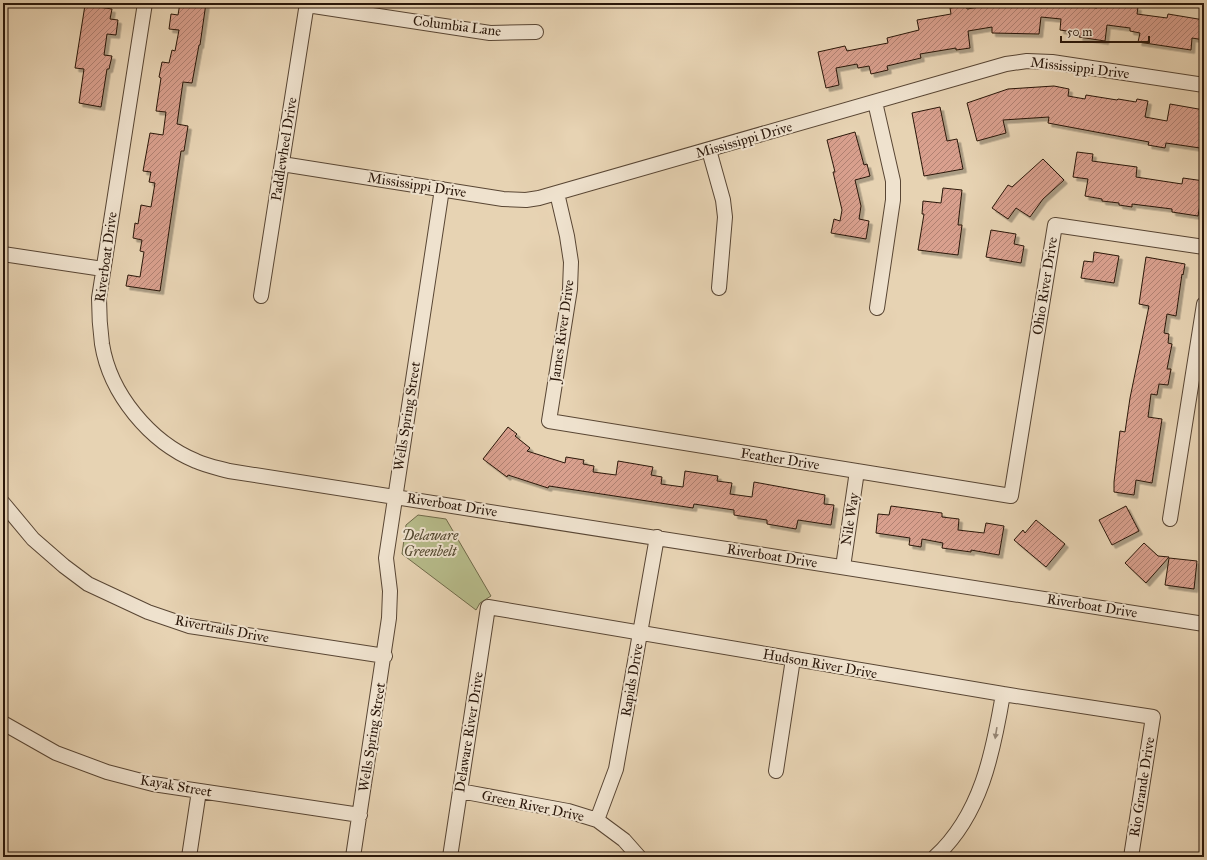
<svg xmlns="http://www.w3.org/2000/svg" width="1207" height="860" font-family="'IM FELL Great Primer',serif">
<defs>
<pattern id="building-hatch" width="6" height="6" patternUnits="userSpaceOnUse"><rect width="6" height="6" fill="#d9a08e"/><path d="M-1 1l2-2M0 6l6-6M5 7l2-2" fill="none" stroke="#b08172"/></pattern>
<filter id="shadow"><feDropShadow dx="3.5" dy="3.5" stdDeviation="0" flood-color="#0004"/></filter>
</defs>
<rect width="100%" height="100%" fill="#e7d3b3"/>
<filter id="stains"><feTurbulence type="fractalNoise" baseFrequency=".005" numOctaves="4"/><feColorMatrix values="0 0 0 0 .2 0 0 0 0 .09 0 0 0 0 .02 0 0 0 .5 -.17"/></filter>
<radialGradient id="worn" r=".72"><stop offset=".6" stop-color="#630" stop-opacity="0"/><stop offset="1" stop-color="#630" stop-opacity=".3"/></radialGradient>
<!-- green -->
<path fill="#b7bc8b" stroke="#706a4a" d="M418 515 446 519 491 596 480 603 476 610 402 554 406 525Z"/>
<!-- building -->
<path fill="url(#building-hatch)" stroke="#2a170a" filter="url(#shadow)" d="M180 3H206L200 45H199L192 83 183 82 177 124 188 126 184 151H181L160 291 126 286 128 275 140 277 144 252 140 251 142 240 133 238 135 223 138 224 141 205 151 207 155 183 149 182 151 172 143 171 150 133 163 135 166 112 156 111 161 78 159 77 162 62 169 63 172 50 175 51 179 30 169 29 171 14 178 15Z
M1029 3H1061L1097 8 1098 4 1107 5V3H1126L1125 6 1138 7 1137 14 1167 18 1168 14 1204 20V40L1192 38 1191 50 1138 42 1140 33 1130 31V28L1107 25 1105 41 1079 37 1080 33 1060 30 1061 19 1041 17 1039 34 992 33V27L968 31 970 48 956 50V48L920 54 921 58 887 66 888 70 871 74 869 66 858 68 857 64 836 68 839 85 826 88 818 52 845 46 847 51 888 43 887 38 919 30 917 20 951 14 950 8 966 6 967 9 992 5Z
M85 5 112 9 110 19 118 20 116 35 107 34 104 55 112 56 109 69H107L101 107 79 103 84 69 75 68Z
M1054 86 1069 89 1068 96 1085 99 1086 95 1117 100 1118 99 1136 102 1137 99 1148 101 1145 117 1167 121 1170 104 1204 110V141H1201L1200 148 1166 143 1165 148 1148 145 1149 142 1048 123 1049 117 1003 120 1006 133 977 141 967 103 1008 89Z
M940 107 947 141 957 139 963 169 924 176 912 113Z
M855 132 864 165 867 164 870 176 855 180 861 206 859 219 869 221 866 239 831 233 834 219 840 221 842 210 833 172H835L827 140Z
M1077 152 1093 154 1092 161 1137 167 1136 177 1182 184 1183 178 1204 181 1198 216 1172 212V209L1132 204V207L1119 205V203L1102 201V199L1085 196 1088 179 1073 177Z
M1043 159 1064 180 1043 199 1030 217 1016 208 1008 219 992 208 1008 185 1012 187Z
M943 188 962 190 958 225H962L958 255 918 250 924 214H922L923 201 941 203Z
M991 230 1016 234 1014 244 1024 246 1021 263 986 257Z
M1094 252 1119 256 1114 283 1081 278 1084 261 1093 262Z
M1146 257 1185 264 1183 275 1182 274 1176 316 1167 314 1164 333 1169 334 1168 343 1172 344 1167 369H1171L1168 385 1159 384 1157 395 1151 394 1148 417 1162 419 1152 483 1136 480 1134 495 1114 492V482L1120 431 1125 432 1130 398 1149 306 1139 304Z
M508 427 517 434 515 436 530 448 527 451 565 463 566 457 584 460 583 464 594 466 593 472 616 475 618 461 653 467 651 475 662 477 661 484 683 487 685 471 718 476 717 481 732 483 730 494 752 497 754 482 825 495 824 504 834 505 831 525 798 520 796 529 767 524V520L734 515V510L694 504 693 508 549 486 548 488 508 475 507 477 483 459Z
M891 506 942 513V517L959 519 958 530 984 533 986 523 1004 526 999 555 971 550V552L942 548 943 543 922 539 921 547 909 545 910 538 876 533 878 514 889 515Z
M1126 506 1139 531 1112 545 1099 520Z
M1036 520 1065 544 1046 567 1014 540 1023 530 1025 533Z
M1144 543 1158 556 1169 557 1146 583 1125 563Z
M1169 558 1197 561 1194 589 1165 585Z"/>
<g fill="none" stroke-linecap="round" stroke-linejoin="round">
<!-- minor casing -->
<g stroke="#594634" stroke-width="16">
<path id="minor" d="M145 3 99 298C99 313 100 329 102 344 110 394 150 442 196 461 207 466 218 468 229 471L1204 624
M307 5 490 33 536 32
M875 102 893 181V200L877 308
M709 150 723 200 725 217 719 288
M282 164 503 199 526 200 539 198 1006 64 1027 61 1052 62 1204 85
M557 193 567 236 571 262 570 289 549 421 1011 496 1055 225 1204 247
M3 254 103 269
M261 296 307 3
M3 503 33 539 64 566 88 584 148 612 189 626 385 656
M1170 519 1204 304
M843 567 857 471
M3 723 56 753 107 772 153 784 360 815
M776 771 793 659
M460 791 568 811 597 820 624 840 639 857
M597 820 616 769 657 537
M189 857 199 791
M353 857 389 618 390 591 386 558 442 189
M450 857 488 607 1003 694 1153 717 1131 857
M935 857C981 815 993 753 1003 694"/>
</g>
<!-- minor -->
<use href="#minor" stroke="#efe2ce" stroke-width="14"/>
</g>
<!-- one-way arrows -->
<defs><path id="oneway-solid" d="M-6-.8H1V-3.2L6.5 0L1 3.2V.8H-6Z"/></defs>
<use fill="#968776" href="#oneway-solid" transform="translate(996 733) rotate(99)"/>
<g text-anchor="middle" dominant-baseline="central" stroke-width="4" stroke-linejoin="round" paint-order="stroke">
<!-- street labels -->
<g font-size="14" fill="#2a170a" stroke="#efe2ce">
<text transform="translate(457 26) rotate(7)">Columbia Lane</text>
<text transform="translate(1080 68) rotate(7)">Mississippi Drive</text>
<text transform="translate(744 140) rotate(-16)">Mississippi Drive</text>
<text transform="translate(284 149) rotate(-81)">Paddlewheel Drive</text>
<text transform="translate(417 185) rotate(9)">Mississippi Drive</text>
<text transform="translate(106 257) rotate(-82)">Riverboat Drive</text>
<text transform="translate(1045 286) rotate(-81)">Ohio River Drive</text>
<text transform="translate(562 331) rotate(-82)">James River Drive</text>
<text transform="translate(407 416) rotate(-81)">Wells Spring Street</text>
<text transform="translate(780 459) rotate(9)">Feather Drive</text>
<text transform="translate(452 505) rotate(9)">Riverboat Drive</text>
<text transform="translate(850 519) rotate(-81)">Nile Way</text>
<text transform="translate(772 556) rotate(9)">Riverboat Drive</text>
<text transform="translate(1092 606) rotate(9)">Riverboat Drive</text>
<text transform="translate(222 629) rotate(11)">Rivertrails Drive</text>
<text transform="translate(820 664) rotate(10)">Hudson River Drive</text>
<text transform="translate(632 680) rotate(-80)">Rapids Drive</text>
<text transform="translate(469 732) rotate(-81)">Delaware River Drive</text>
<text transform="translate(372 737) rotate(-81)">Wells Spring Street</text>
<text transform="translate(176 786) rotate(10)">Kayak Street</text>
<text transform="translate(1142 787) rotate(-81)">Rio Grande Drive</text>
<text transform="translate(533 806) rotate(12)">Green River Drive</text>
</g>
<!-- park labels -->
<g font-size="14" font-style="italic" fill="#544931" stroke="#efe2ce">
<text x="430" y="535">Delaware<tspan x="430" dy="16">Greenbelt</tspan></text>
</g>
</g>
<!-- margin -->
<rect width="1207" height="860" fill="none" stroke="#e7d3b3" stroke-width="16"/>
<rect x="4" y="4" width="1199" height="852" fill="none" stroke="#2a170a" stroke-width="2"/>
<rect x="8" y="8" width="1191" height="844" fill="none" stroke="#2a170a"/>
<!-- scale -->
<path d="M1061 36v6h88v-6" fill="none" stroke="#2a170a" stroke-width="2"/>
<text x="1067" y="36" font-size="12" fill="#2a170a" stroke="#efe2ce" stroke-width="3" paint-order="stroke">50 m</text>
<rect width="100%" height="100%" filter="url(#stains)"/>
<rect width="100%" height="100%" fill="url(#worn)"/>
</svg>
